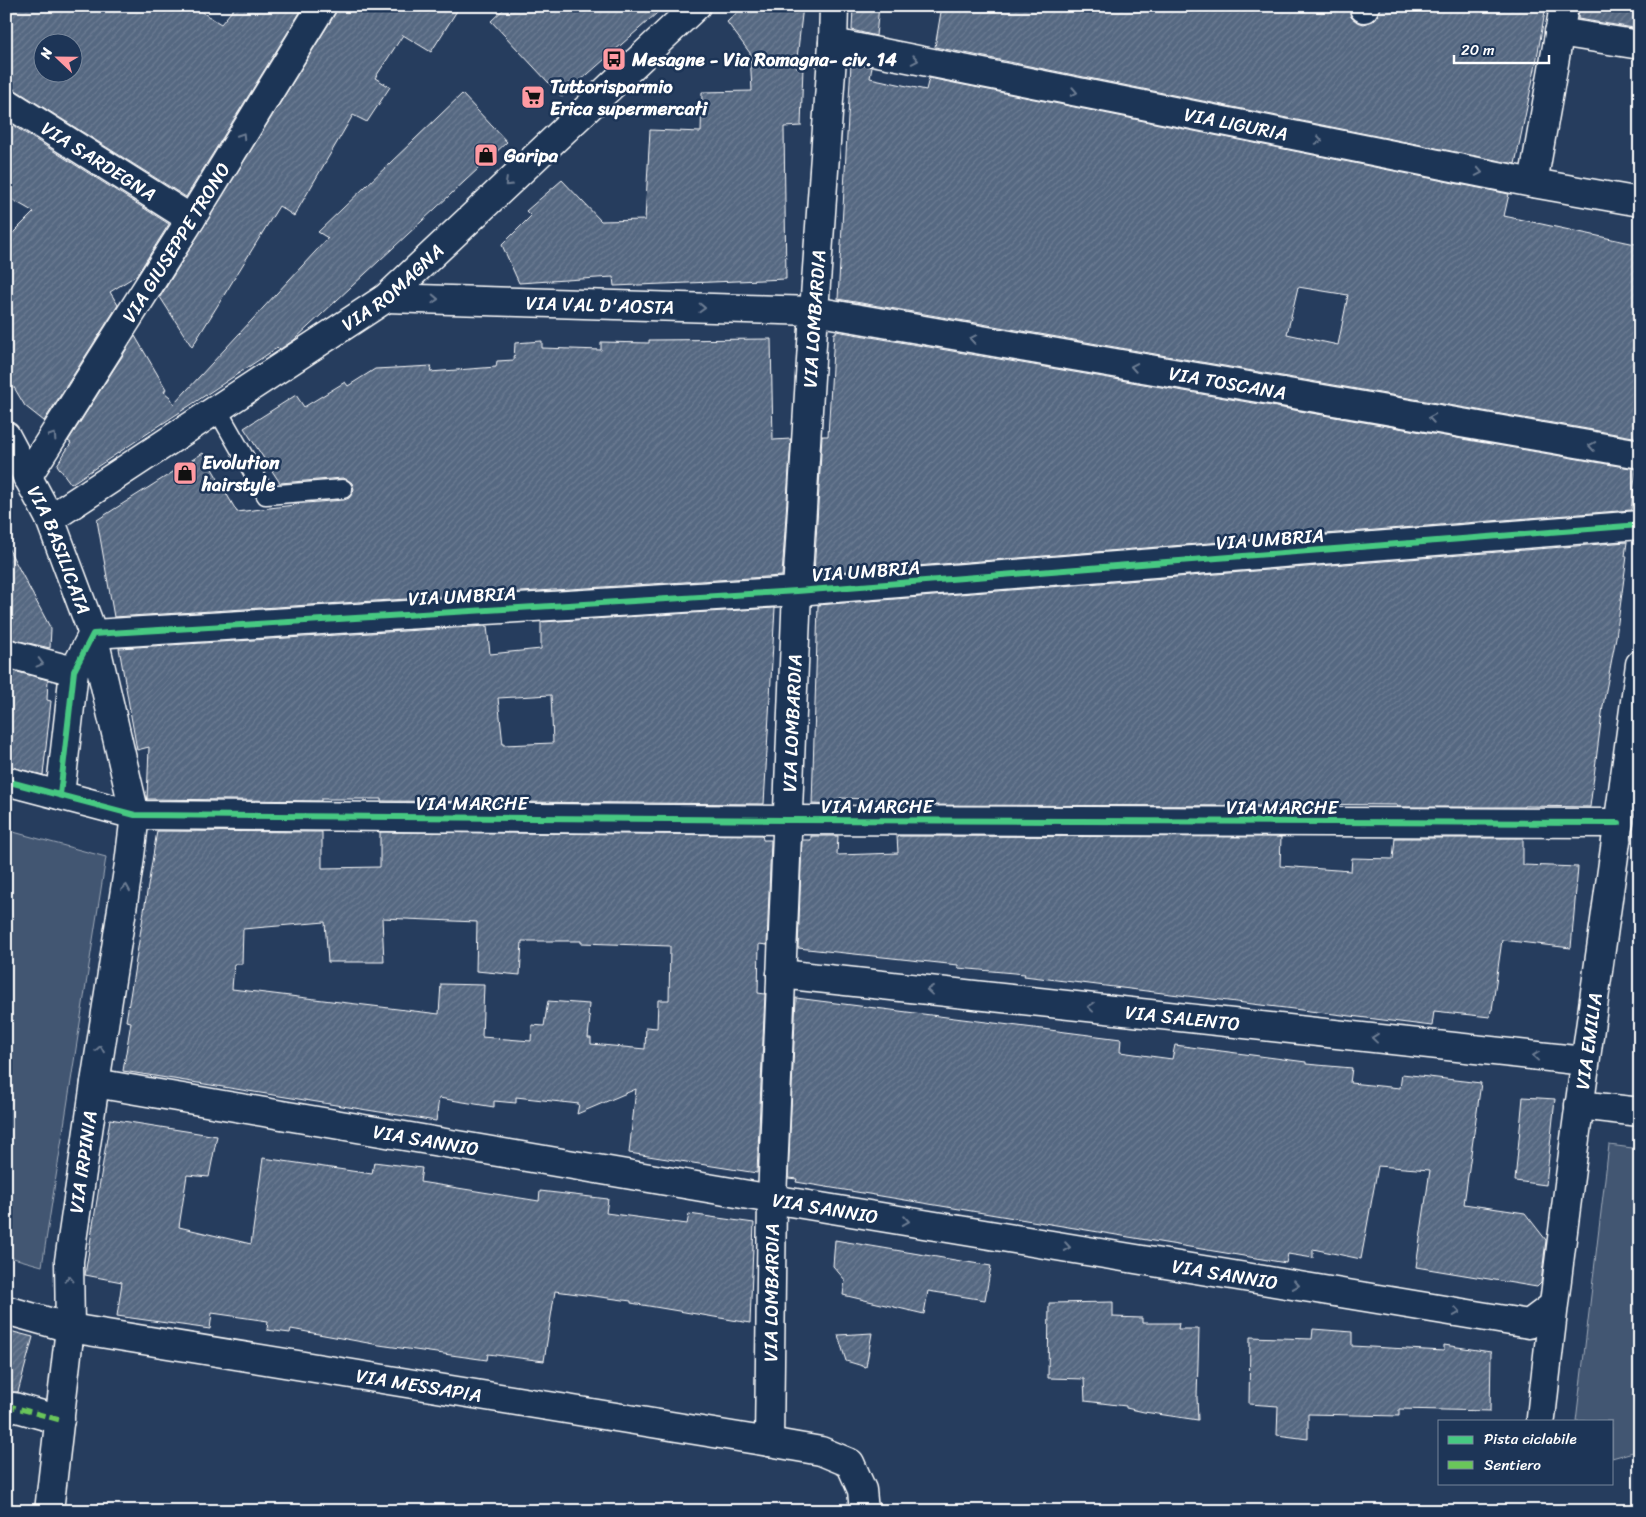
<svg xmlns="http://www.w3.org/2000/svg" width="1646" height="1517" font-family="Sriracha,sans-serif">
<defs>
<pattern id="building-hatch" width="6" height="6" patternUnits="userSpaceOnUse" patternTransform="scale(1.25)"><rect width="6" height="6" fill="#556781"/><path d="M-1 1l2-2M0 6l6-6M5 7l2-2" fill="none" stroke="#6e7e94"/></pattern>
</defs>
<rect width="100%" height="100%" fill="#263d5e"/>
<filter id="ink" filterUnits="userSpaceOnUse"><feTurbulence type="fractalNoise" baseFrequency=".02" numOctaves="2"/><feDisplacementMap in="SourceGraphic" scale="10" xChannelSelector="R" yChannelSelector="G"/><feConvolveMatrix kernelMatrix="1 2 1 2 8 2 1 2 1" color-interpolation-filters="sRGB"/></filter>
<g filter="url(#ink)">
<!-- green -->
<path fill="#425672" stroke="#a0aab8" d="M6 830 106 857 42 1266 6 1256Z
M1609 1145 1640 1149V1450L1612 1458V1421H1576Z"/>
<!-- building -->
<path fill="url(#building-hatch)" stroke="#fff" fill-rule="evenodd" d="M6 6H192L221 24 236 6H304L186 197 14 89 6 86ZM42 42H72V72H42Z
M338 6H460L431 52 403 35 375 78 390 87 367 122 353 115 294 216 279 206 192 347 160 297 335 14Z
M507 6H665L562 97 491 21Z
M744 6H803L796 67H803L801 126 784 127 786 279 614 286 613 277 519 283 502 245 531 216 526 211 562 180 601 221 645 220 650 130 701 132 702 92 752 91 750 53 727 22Z
M853 6H879L876 36 852 30Z
M942 6H1349L1351 17 1357 22 1364 24 1373 21 1378 15 1380 6H1546L1535 69 1515 164 935 47Z
M1579 6H1640V29L1578 19Z
M851 63 872 67 870 78 926 90 929 78 1509 194 1504 216 1640 245 1639 438 838 299ZM1298 287 1348 295 1338 345 1287 334Z
M462 94 507 142 294 340 279 350 277 348 71 484 57 465 71 443 68 441 135 336 166 389 164 392 170 397 174 404 328 238 318 232Z
M6 121 169 224 137 275 110 292 118 305 44 421 25 406 6 374V240L34 212 6 196Z
M836 331 1636 469 1631 510 814 574 822 436H828L834 333H836Z
M771 339 773 440 791 439 782 576 114 617 97 520 203 453 237 512 294 505 293 504 344 500 349 498 352 494 354 489 352 483 348 480 343 478 280 483 244 428 296 395 304 407 345 382 348 386 375 369 432 366 430 372 496 367 497 361 514 360 515 343 542 341V348L601 350V342L649 343V340Z
M1627 542 1625 556H1627L1616 637 1603 706 1590 807 1524 806V807H1397V805L1283 804V806L895 805V800L840 798V805L812 804 818 605Z
M6 544 51 629 50 648 6 638Z
M775 608 764 804 381 801V799H321V801L147 799 149 747 137 750 119 648 487 626 490 654 541 649V622ZM551 695 553 743 503 745 498 698Z
M6 669 48 680 47 700 51 701 43 775 6 766Z
M157 831 322 832V868L380 867V832L762 835 763 840H771L767 945 759 944 758 993 765 994 757 1173 629 1153 636 1089 577 1114 579 1104 516 1097V1103L494 1101V1107L439 1098 436 1121 123 1071 131 1022 126 1021ZM382 918 477 922 476 971 520 975 522 941H581V943L670 946 669 1000H658L657 1028 646 1027 645 1049 591 1044V1038H588L590 1017 588 1016 589 1004 548 1001 544 1026 532 1025 531 1041 482 1037 484 985 441 984 439 1014 232 989 234 964H242L243 929 325 922 328 962H384Z
M811 836H838L837 855 898 853 897 836 1281 837 1280 866 1351 871 1352 858 1393 859 1395 838H1523V865L1578 867 1571 948 1502 940 1492 1010H1491L1490 1017 1434 1011 1432 1026 1024 976 1025 974 958 968V965L798 948 802 840H811Z
M796 998 1121 1039 1120 1052 1172 1059 1175 1045 1306 1062V1064L1352 1068 1350 1083 1400 1088 1402 1074 1481 1083 1464 1204 1525 1213 1546 1240 1541 1283 1537 1287 1416 1267 1430 1170 1378 1166 1361 1259 1313 1249V1258L1288 1254 1286 1263 796 1182 797 1179 788 1178Z
M1523 1097 1555 1099 1546 1185 1515 1181Z
M110 1119 217 1136 209 1177 187 1175 179 1227 251 1244 263 1158 372 1174 374 1162 422 1168 420 1182 539 1201 540 1191 608 1199 606 1213 687 1224 689 1214 754 1223 750 1323 631 1303V1301L555 1291 544 1361 488 1354 487 1360 379 1345 291 1329 290 1333 267 1330 268 1321 212 1313 210 1329 117 1316 122 1282 85 1275Z
M835 1240 991 1266 985 1300 928 1291 924 1314 843 1295 845 1280 833 1266Z
M1113 1302V1317L1142 1318V1323H1179L1178 1329H1199L1197 1397 1198 1420 1144 1412 1126 1408V1406L1085 1401 1084 1379 1048 1378 1049 1303Z
M1313 1329 1352 1332V1346L1444 1351V1345L1491 1352 1490 1411 1399 1409V1416L1308 1414V1439L1277 1435 1278 1406 1249 1404 1250 1337 1312 1339Z
M6 1330 33 1337 18 1392H11L6 1394Z
M872 1333 866 1367 846 1361 838 1335Z"/>
<g fill="none" stroke-linecap="round" stroke-linejoin="round">
<!-- service casing -->
<g stroke="#fff" stroke-width="21">
<path id="service" d="M217 409 266 495 343 489"/>
</g>
<!-- minor casing -->
<g stroke="#fff" stroke-width="31">
<g id="minor">
<path d="M1364 8 1365 6"/>
<path d="M1559 32 1640 45"/>
<path id="s1" d="M833 43 1533 183 1640 202"/>
<path id="s2" d="M6 102 191 219"/>
<path d="M1533 183 1564 6"/>
<path id="s3" d="M386 298 814 311 1640 454"/>
<path id="s4" d="M6 436 50 519 93 634 135 815 129 864 95 1083 69 1261 70 1328 49 1511"/>
<path id="s5" d="M27 477 191 219 322 6"/>
<path id="s6" d="M50 519 386 298 696 6"/>
<path d="M6 653 74 671"/>
<path d="M6 781 135 815 789 820 1619 823"/>
<path d="M60 795 74 671 93 634 797 591 1640 525"/>
<path id="s7" d="M781 974 1585 1061"/>
<path id="s8" d="M95 1083 772 1199 1529 1324 1553 1306"/>
<path d="M1579 1105 1640 1112"/>
<path id="s9" d="M6 1310 70 1328 769 1442 772 1199 797 591 814 311 833 43 834 6"/>
<path d="M14 1407 60 1420"/>
<path id="s10" d="M1541 1418C1568 1166 1607 916 1640 664"/>
</g>
</g>
<!-- tertiary casing -->
<g stroke="#fff" stroke-width="31">
<path id="tertiary" d="M769 1442 821 1451 850 1463 862 1490 864 1511"/>
</g>
<!-- service -->
<use href="#service" stroke="#1d3557" stroke-width="18"/>
<!-- minor -->
<use href="#minor" stroke="#1d3557" stroke-width="28"/>
<!-- tertiary -->
<use href="#tertiary" stroke="#1d3557" stroke-width="28"/>
<!-- quiet -->
<path stroke="#6ac65a" stroke-width="5" stroke-dasharray="10 5" stroke-linecap="butt" d="M6 1405 60 1420"/>
<!-- cycleway casing -->
<g stroke="#1d3557" stroke-width="9">
<path id="cycleway" d="M6 781 135 815 789 820 1619 823
M60 795 74 671 93 634 797 591 1640 525"/>
</g>
<!-- cycleway -->
<use href="#cycleway" stroke="#46c982" stroke-width="6"/>
</g>
<!-- one-way arrows -->
<defs><path id="oneway-chevron" d="M-2-3.5L2.5 0L-2 3.5" fill="none" stroke-width="1.6" stroke-linecap="round" stroke-linejoin="round" transform="scale(1.25)"/></defs>
<g stroke="#6c7c92">
<use href="#oneway-chevron" transform="translate(915 60) rotate(11)"/>
<use href="#oneway-chevron" transform="translate(1074 92) rotate(11)"/>
<use href="#oneway-chevron" transform="translate(242 136) rotate(-58)"/>
<use href="#oneway-chevron" transform="translate(1319 140) rotate(11)"/>
<use href="#oneway-chevron" transform="translate(1479 172) rotate(11)"/>
<use href="#oneway-chevron" transform="translate(508 183) rotate(137)"/>
<use href="#oneway-chevron" transform="translate(435 299) rotate(2)"/>
<use href="#oneway-chevron" transform="translate(702 308) rotate(2)"/>
<use href="#oneway-chevron" transform="translate(973 339) rotate(-170)"/>
<use href="#oneway-chevron" transform="translate(1134 367) rotate(-170)"/>
<use href="#oneway-chevron" transform="translate(1432 418) rotate(-170)"/>
<use href="#oneway-chevron" transform="translate(53 436) rotate(-58)"/>
<use href="#oneway-chevron" transform="translate(1592 446) rotate(-170)"/>
<use href="#oneway-chevron" transform="translate(40 663) rotate(15)"/>
<use href="#oneway-chevron" transform="translate(126 888) rotate(-81)"/>
<use href="#oneway-chevron" transform="translate(930 990) rotate(-174)"/>
<use href="#oneway-chevron" transform="translate(1091 1007) rotate(-174)"/>
<use href="#oneway-chevron" transform="translate(1375 1038) rotate(-174)"/>
<use href="#oneway-chevron" transform="translate(100 1049) rotate(-81)"/>
<use href="#oneway-chevron" transform="translate(1536 1056) rotate(-174)"/>
<use href="#oneway-chevron" transform="translate(906 1221) rotate(9)"/>
<use href="#oneway-chevron" transform="translate(1067 1247) rotate(9)"/>
<use href="#oneway-chevron" transform="translate(69 1279) rotate(-91)"/>
<use href="#oneway-chevron" transform="translate(1296 1285) rotate(9)"/>
<use href="#oneway-chevron" transform="translate(1457 1312) rotate(9)"/>
</g>
</g>
<!-- icons -->
<defs>
<g id="bus-square" transform="scale(1.25)"><rect x="-9" y="-9" width="18" height="18" rx="4" fill="#ff9aa2" stroke="#1d3557"/><path d="M-5-6H5V4H4V6H2V4H-2V6H-4V4H-5ZM-3.5-4V0h7V-4ZM-3.5 1.2v1.5H-2V1.2ZM2 1.2v1.5H3.5V1.2Z" fill="#111"/></g>
<g id="supermarket-square" transform="scale(1.25)"><rect x="-9" y="-9" width="18" height="18" rx="4" fill="#ff9aa2" stroke="#1d3557"/><path d="M-6-5.5h2.5l.6 2H6L4.5 2H-2.5L-4.4-4H-6ZM-1.5 3.2a1.3 1.3 0 1 0 .1 0ZM3 3.2a1.3 1.3 0 1 0 .1 0Z" fill="#111"/></g>
<g id="shop-square" transform="scale(1.25)"><rect x="-9" y="-9" width="18" height="18" rx="4" fill="#ff9aa2" stroke="#1d3557"/><path d="M-5-2.5h2.3a2.7 3.5 0 0 1 5.4 0H5L5.5 6h-11ZM-1.5-2.5h3a1.5 2.3 0 0 0-3 0Z" fill="#111"/></g>
</defs>
<g fill-rule="evenodd">
<use href="#bus-square" x="614" y="59"/>
<use href="#supermarket-square" x="533" y="97"/>
<use href="#shop-square" x="486" y="155"/>
<use href="#shop-square" x="185" y="473"/>
</g>
<g text-anchor="middle" dominant-baseline="central" stroke-width="5" stroke-linejoin="round" paint-order="stroke">
<!-- poi labels -->
<g font-size="19" font-weight="bold" fill="#fff" stroke="#1d3557" text-anchor="start">
<text x="632" y="59">Mesagne - Via Romagna- civ. 14</text>
<text x="550" y="86">Tuttorisparmio<tspan x="550" dy="22">Erica supermercati</tspan></text>
<text x="504" y="155">Garipa</text>
<text x="202" y="462">Evolution<tspan x="202" dy="22">hairstyle</tspan></text>
</g>
<!-- street labels -->
<g font-size="19" fill="#fff" stroke="#1d3557">
<text stroke="none"><textPath href="#s1" startOffset="411">VIA LIGURIA</textPath></text>
<text stroke="none"><textPath href="#s2" startOffset="110">VIA SARDEGNA</textPath></text>
<text stroke="none"><textPath href="#s5" startOffset="278">VIA GIUSEPPE TRONO</textPath></text>
<text stroke="none"><textPath href="#s6" startOffset="414">VIA ROMAGNA</textPath></text>
<text stroke="none"><textPath href="#s3" startOffset="214">VIA VAL D'AOSTA</textPath></text>
<text stroke="none"><textPath href="#s9" startOffset="1899">VIA LOMBARDIA</textPath></text>
<text stroke="none"><textPath href="#s3" startOffset="848">VIA TOSCANA</textPath></text>
<text transform="translate(1270 539) rotate(-4)">VIA UMBRIA</text>
<text stroke="none"><textPath href="#s4" startOffset="126">VIA BASILICATA</textPath></text>
<text transform="translate(866 571) rotate(-4)">VIA UMBRIA</text>
<text transform="translate(462 596) rotate(-3)">VIA UMBRIA</text>
<text stroke="none"><textPath href="#s9" startOffset="1494">VIA LOMBARDIA</textPath></text>
<text x="472" y="803">VIA MARCHE</text>
<text x="877" y="806">VIA MARCHE</text>
<text x="1282" y="807">VIA MARCHE</text>
<text stroke="none"><textPath href="#s7" startOffset="404">VIA SALENTO</textPath></text>
<text stroke="none"><textPath href="#s10" startOffset="380">VIA EMILIA</textPath></text>
<text stroke="none"><textPath href="#s8" startOffset="336">VIA SANNIO</textPath></text>
<text transform="translate(83 1162) rotate(-82)">VIA IRPINIA</text>
<text stroke="none"><textPath href="#s8" startOffset="741">VIA SANNIO</textPath></text>
<text stroke="none"><textPath href="#s8" startOffset="1146">VIA SANNIO</textPath></text>
<text stroke="none"><textPath href="#s9" startOffset="924">VIA LOMBARDIA</textPath></text>
<text stroke="none"><textPath href="#s9" startOffset="420">VIA MESSAPIA</textPath></text>
</g>
</g>
<!-- margin -->
<rect width="1646" height="1517" fill="none" stroke="#1d3557" stroke-width="25"/>
<rect x="12" y="12" width="1621" height="1492" fill="none" stroke="#fff" stroke-width="2" filter="url(#ink)"/>
<!-- legend -->
<rect x="1438" y="1420" width="175" height="65" fill="#1d3557" stroke="#77869a"/>
<rect x="1448" y="1436" width="25" height="8" fill="#46c982" stroke="#77869a"/>
<text x="1484" y="1444" font-size="15" fill="#ffffff">Pista ciclabile</text>
<rect x="1448" y="1461" width="25" height="8" fill="#6ac65a" stroke="#77869a"/>
<text x="1484" y="1470" font-size="15" fill="#ffffff">Sentiero</text>
<!-- north arrow -->
<g transform="translate(58 58) rotate(292)"><circle r="24" fill="#1d3557" stroke="#77869a"/>
<path d="M0-4L9 19L0 12L-9 19Z" fill="#ff9aa2"/>
<text y="-8" font-size="14" font-weight="bold" text-anchor="middle" fill="#ffffff">N</text>
</g>
<!-- scale -->
<path d="M1454 55v8h95v-8" fill="none" stroke="#ffffff" stroke-width="2.5"/>
<text x="1461" y="55" font-size="15" fill="#ffffff" stroke="#1d3557" stroke-width="4" paint-order="stroke">20 m</text>
</svg>
